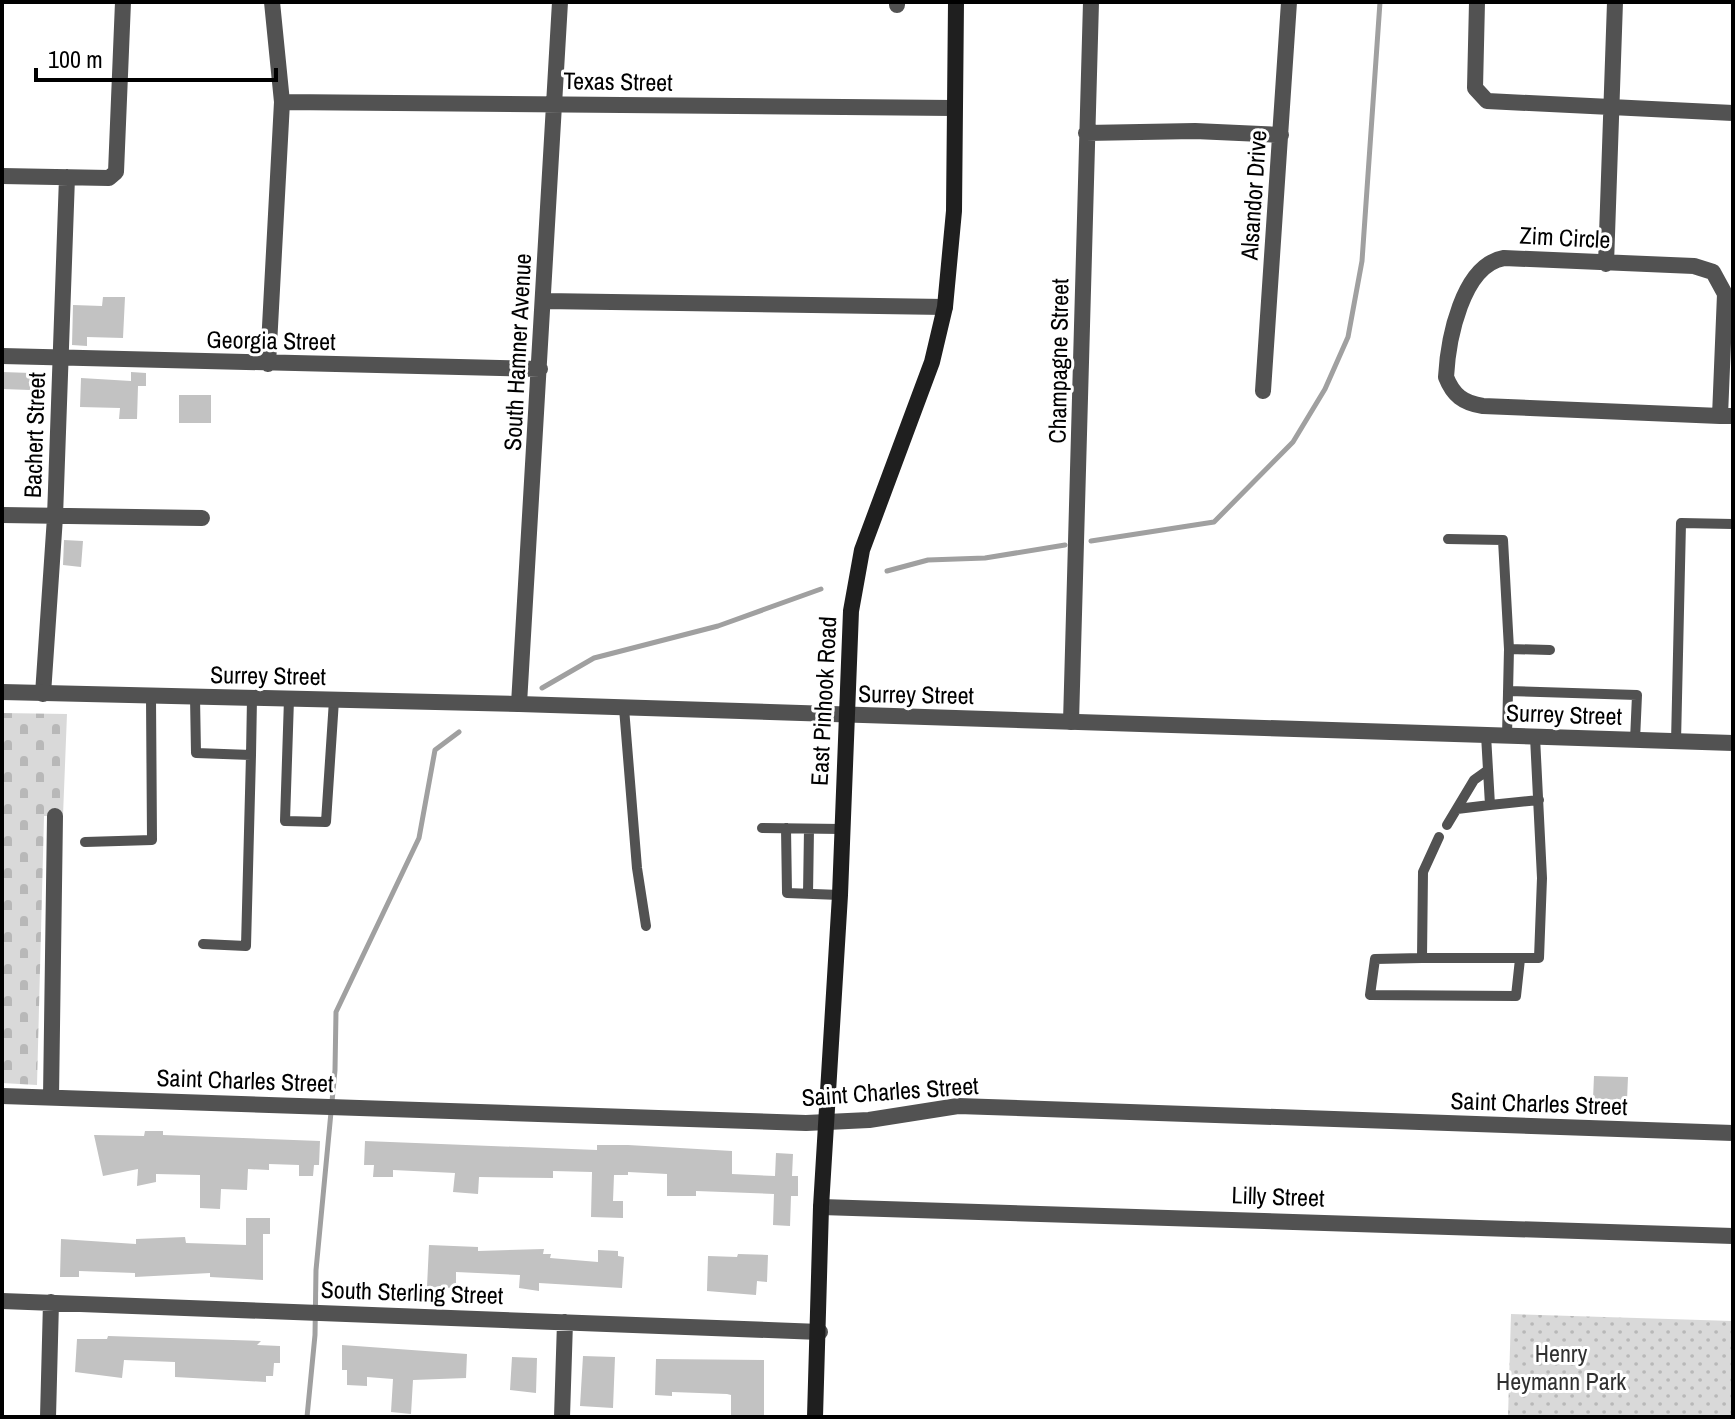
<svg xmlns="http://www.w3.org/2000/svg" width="1735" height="1419" font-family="'Archivo Narrow',sans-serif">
<defs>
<pattern id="cemetery-stones" width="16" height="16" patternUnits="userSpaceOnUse" patternTransform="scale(2)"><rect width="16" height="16" fill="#d9d9d9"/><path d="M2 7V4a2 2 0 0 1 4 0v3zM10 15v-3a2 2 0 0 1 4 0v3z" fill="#b8b8b8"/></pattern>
<pattern id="park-dots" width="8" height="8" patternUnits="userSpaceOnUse" patternTransform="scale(2)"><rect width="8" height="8" fill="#d9d9d9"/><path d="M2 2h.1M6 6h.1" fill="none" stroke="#b8b8b8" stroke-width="1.8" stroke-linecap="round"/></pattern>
</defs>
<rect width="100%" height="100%" fill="#fff"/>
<!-- cemetery -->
<path fill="url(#cemetery-stones)" d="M2 713 67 714 63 816H44L37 1085 2 1083Z"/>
<!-- park -->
<path fill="url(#park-dots)" d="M1511 1314 1733 1321V1417H1508Z"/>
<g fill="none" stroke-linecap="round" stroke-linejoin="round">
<!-- stream -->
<path stroke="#a0a0a0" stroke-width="5" d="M1091 541 1214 522 1293 442 1325 389 1348 337 1362 261 1380 2
M887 571 928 560 985 558 1065 545
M542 688 594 658 718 626 821 589
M307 1417 315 1335 316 1270 335 1070 336 1012 419 838 435 750 459 732"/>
</g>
<!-- building -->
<path fill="#c2c2c2" d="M103 297H125L123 338 87 337V346L72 345 73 305 102 306Z
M2 372 31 373 30 390 2 389Z
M131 372 146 373V386H138L137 419H119L120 408 80 407 81 378 131 381Z
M179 395H211V423H179Z
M64 540 83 541 81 567 63 565Z
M1594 1076 1628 1077 1627 1100 1593 1099Z
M145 1131H163V1135L320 1141 319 1165H314L313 1176H299V1165L269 1164V1170L248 1169 247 1190 221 1189 220 1209 200 1208V1175L156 1174V1182L137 1186 138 1169 103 1176 94 1135 144 1136Z
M365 1141 597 1150V1145H628L732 1151V1174L775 1176 776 1153 793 1154 792 1176H798V1196H791L790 1226 773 1225 774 1194 696 1191V1196H667V1174L628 1172V1175H614L613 1201H623V1218L591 1217 592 1172 553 1171V1178L479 1177 478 1194 453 1192 455 1173 393 1170V1177H373L374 1165H364Z
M246 1218H270V1234H263V1280L210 1277V1273L135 1277V1273L79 1271V1277H60L61 1239 136 1244V1239L185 1237 186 1243 246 1245Z
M429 1245 478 1247V1251L544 1249 543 1254H551L550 1258 598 1262V1250L618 1251V1256L624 1257 622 1288 539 1283V1291L519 1288 520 1275 456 1272V1288L427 1287Z
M738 1254 768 1255 767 1282 757 1281 756 1295 707 1291 708 1256 737 1257Z
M108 1336 261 1341 257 1345 280 1346V1363H274L273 1376H266V1382L175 1377V1362L124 1360 122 1378 75 1372 77 1339H107Z
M342 1345 467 1354 466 1378 413 1380 411 1414 391 1412 393 1379 367 1377V1386L347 1385V1370H342Z
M583 1356 615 1357 613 1408 580 1406Z
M512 1357 537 1358 536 1393 510 1390Z
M656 1359 764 1360V1417H731V1395L727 1394 672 1392V1396L655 1395Z"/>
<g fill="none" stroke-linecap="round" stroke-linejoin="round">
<!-- service -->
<path stroke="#525252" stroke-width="10" d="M1448 539 1503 540 1509 649 1507 736
M1509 649 1550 650
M1508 691 1637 695 1635 740
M195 697 196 753 251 755 246 946 203 944
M289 699 285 821 326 822 334 700
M624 708 637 868 646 926
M1486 735 1490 805 1539 800
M1676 742 1681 523 1733 524
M251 755 252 698
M1457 809 1490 805
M1447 825 1474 780 1488 770
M762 828 842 829
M786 828 787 893 840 895
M1439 837 1423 872 1422 958H1539L1542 878 1535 737
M85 842 152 840 151 697
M808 894 809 829
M1422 958 1375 959 1370 995 1516 996 1520 959"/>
<!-- minor -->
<path stroke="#525252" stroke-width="16" d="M1477 2 1475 88 1487 101 1733 113
M897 5V2
M282 102 953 108
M1086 133 1195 131 1281 135
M2 176 109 178 116 172 123 2
M1606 264 1615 2
M544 301 945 307
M2 356 540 369
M268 364 282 102 272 2
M1263 391 1289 2
M1720 416 1725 294 1713 272 1694 266 1504 258C1462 265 1448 340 1446 377 1453 395 1463 403 1483 406L1720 416H1733
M2 515 202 518
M43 694 55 517 67 177
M519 704 560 2
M1071 722 1091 2
M2 1096 806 1123 869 1120 958 1106 1733 1133
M51 1097 55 816
M821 1207 1733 1236
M2 1301 820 1332
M48 1417 51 1302
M562 1417 565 1322"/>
<!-- tertiary -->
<path stroke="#525252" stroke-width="16" d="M2 692 519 704 1733 743"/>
<!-- secondary -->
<path stroke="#1f1f1f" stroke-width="16" d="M815 1417 821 1207 840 895 851 611 862 550 932 362 945 307 954 211 956 2"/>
</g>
<g text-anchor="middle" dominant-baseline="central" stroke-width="6" stroke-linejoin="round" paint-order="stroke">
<!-- street labels -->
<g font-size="24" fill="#000" stroke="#fff">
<text transform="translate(618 81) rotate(1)">Texas Street</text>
<text transform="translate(1253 195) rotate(-86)">Alsandor Drive</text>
<text transform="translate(1565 237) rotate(3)">Zim Circle</text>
<text transform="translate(271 340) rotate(1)">Georgia Street</text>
<text transform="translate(517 352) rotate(-87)">South Hamner Avenue</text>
<text transform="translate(1058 361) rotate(-89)">Champagne Street</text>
<text transform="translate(34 435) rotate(-88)">Bachert Street</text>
<text transform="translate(268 675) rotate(1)">Surrey Street</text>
<text transform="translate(916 694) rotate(1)">Surrey Street</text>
<text transform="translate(823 701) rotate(-87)">East Pinhook Road</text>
<text transform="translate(1564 714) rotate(2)">Surrey Street</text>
<text transform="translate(245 1080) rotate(2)">Saint Charles Street</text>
<text transform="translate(890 1091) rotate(-4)">Saint Charles Street</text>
<text transform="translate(1539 1103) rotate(2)">Saint Charles Street</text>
<text transform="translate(1278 1196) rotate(2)">Lilly Street</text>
<text transform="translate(412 1292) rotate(2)">South Sterling Street</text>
</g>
<!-- park labels -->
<g font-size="24" fill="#303030" stroke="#fff">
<text x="1561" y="1353">Henry<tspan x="1561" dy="28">Heymann Park</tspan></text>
</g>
</g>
<!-- border -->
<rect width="1735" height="1419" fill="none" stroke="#000000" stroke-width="8"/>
<!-- scale -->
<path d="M36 68v12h240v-12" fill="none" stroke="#000000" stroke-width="4"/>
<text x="48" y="68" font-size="24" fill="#000000" stroke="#ffffff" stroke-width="6" paint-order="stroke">100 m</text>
</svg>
